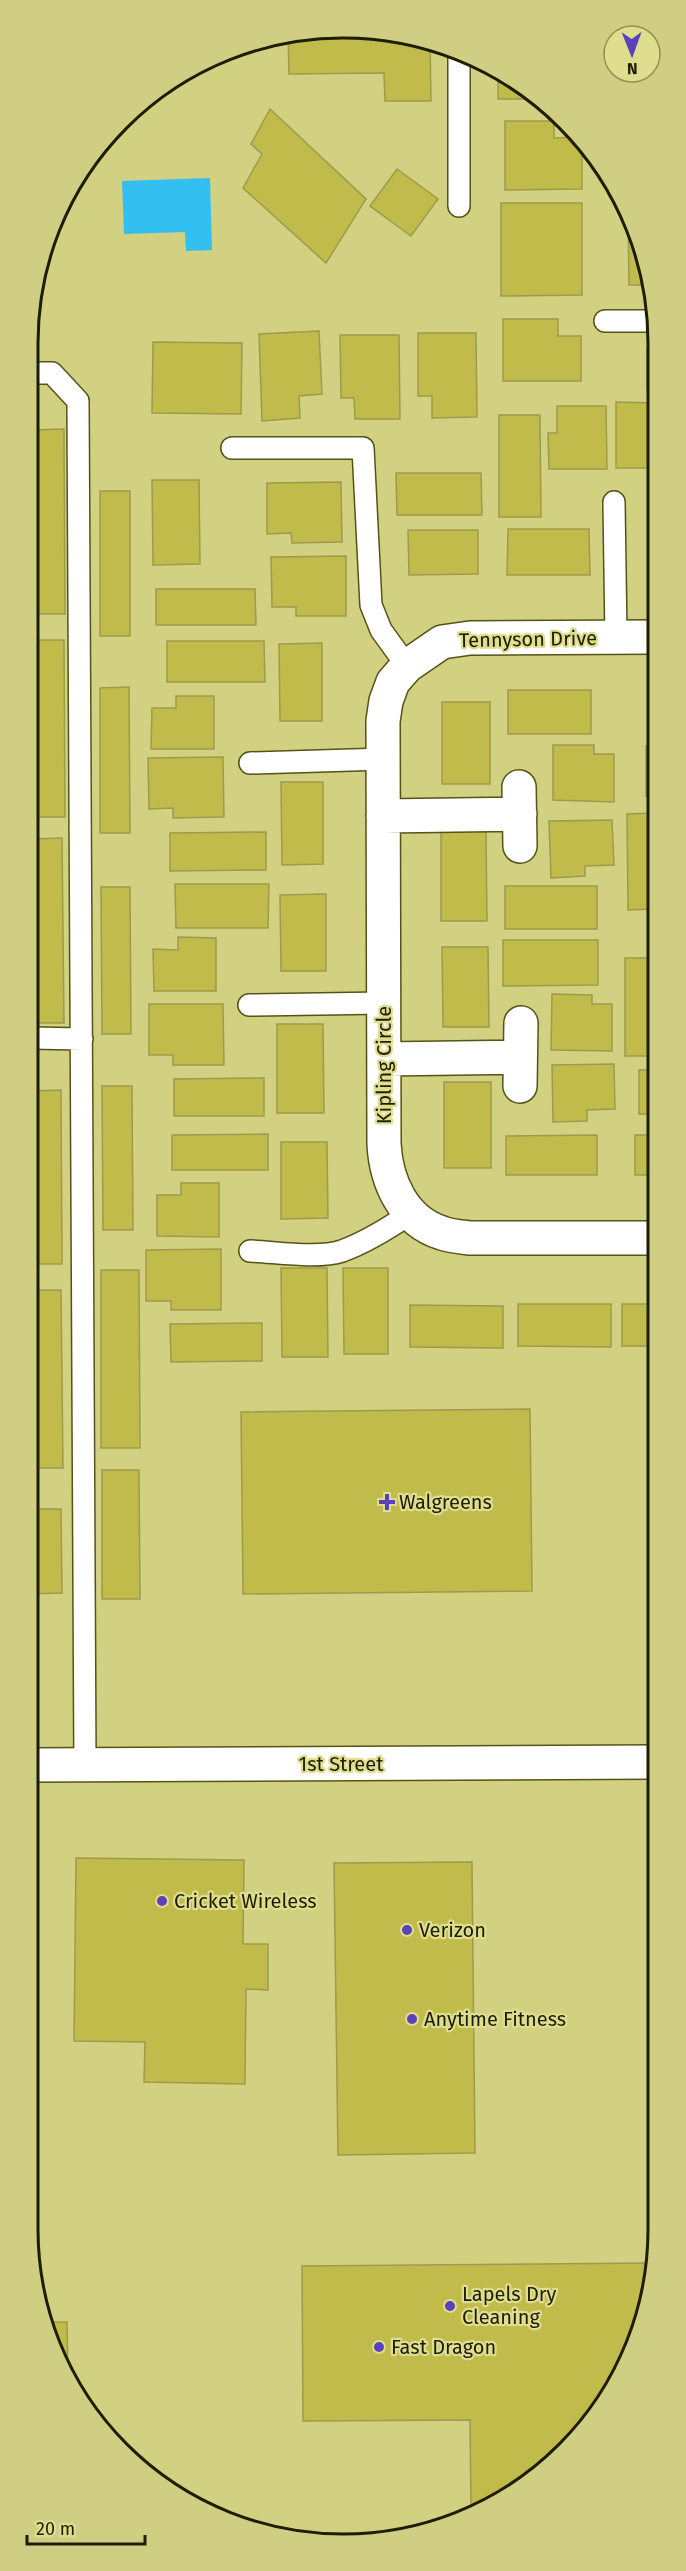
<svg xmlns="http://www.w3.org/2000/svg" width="686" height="2571" font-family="'Fira Sans',sans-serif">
<rect width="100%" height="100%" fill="#d2d081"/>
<!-- water -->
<path fill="#33bff0" d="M210 178 212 250 186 251 185 232 124 234 122 181Z"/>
<!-- building -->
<path fill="#c0bb4b" stroke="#9d9b4d" stroke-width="1.5" d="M288 33H404L405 42H430L431 101H385L384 73 289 74Z
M498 70 537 99H498Z
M270 109 366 199 326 263 243 188 262 154 251 144Z
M505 121H554V138L579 137 582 141V189L505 190Z
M397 169 438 199 411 236 370 206Z
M501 203H582V295L501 296Z
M628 210 651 285H629Z
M503 319H558V336H581V381H503Z
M319 331 322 394 299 396 300 418 262 421 259 334Z
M418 333H476L477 417 432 418V396H418Z
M340 335H399L400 419H355L354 398H341Z
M153 342 242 343 241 414 152 413Z
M647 348H656V389H647Z
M616 402 656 403V468H616Z
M557 406H606L607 469H549L548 433H557Z
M499 415H540L541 517H499Z
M64 429 65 614H32L33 430Z
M396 473H481L482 515H397Z
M152 480H199L200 564 153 565Z
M341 482 342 542 292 543 291 533 267 534V483Z
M100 491H130V636H100Z
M649 528H656V573H649Z
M508 529H589L590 575H507Z
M408 530H478V574L409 575Z
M346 556V616H296V607H272L271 557Z
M156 589H255L256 625H156Z
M32 640H64L65 817H31Z
M167 641H264L265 682H167Z
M322 643V721H280L279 644Z
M656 685V729H648V686Z
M129 687 130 833H100V688Z
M508 690H591V734H508Z
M176 696H214V749H151L152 708H176Z
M442 702H490V784H442Z
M553 745H594V754H614V802L553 800Z
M646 746H656V796H646Z
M223 757 224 817 173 818V808L149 809 148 758Z
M281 782H323V864L282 865Z
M655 813V909L628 910 627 814Z
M612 820 614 865 585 866V876L551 878 549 821Z
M441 831H486L487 921H441Z
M266 832V870L170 871V833Z
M62 838 64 1023H31V839Z
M175 884H269L268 928H176Z
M505 886H597V929H505Z
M101 887H130L131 1034H102Z
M326 894V971H281L280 895Z
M178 937 216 938V991H154L153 949 178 950Z
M503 940H598V985L503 986Z
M442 947H488L489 1027H443Z
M625 958H655V1056H625Z
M552 994 592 995V1004H612V1051L551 1050Z
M149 1004H223L224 1065H173V1055H149Z
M277 1024H323L324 1113H277Z
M614 1064 615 1109 587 1110V1121L553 1122 552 1065Z
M639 1070H655V1114H639Z
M264 1078V1116H174V1079Z
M444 1082H491V1168H444Z
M102 1086H132L133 1230H103Z
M61 1090 62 1264H30L31 1091Z
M268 1134V1170H172V1135Z
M597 1135V1175H506V1136Z
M635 1135H655V1175H635Z
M281 1142H327L328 1218 281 1219Z
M181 1183H219V1237L157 1236V1195H181Z
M221 1249V1310H171V1301H146V1250Z
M281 1268H327L328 1357H282Z
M343 1268H388V1354H344Z
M101 1270H139L140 1448H101Z
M30 1290H61L63 1468H29Z
M518 1304H611V1347L518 1346Z
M622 1304H655V1346H622Z
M410 1305 503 1306V1348L410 1347Z
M262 1323V1361L171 1362 170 1324Z
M530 1409 532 1591 243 1594 241 1412Z
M102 1470H139L140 1599H102Z
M29 1509H61L62 1593 29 1594Z
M76 1858 244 1860 243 1944H268V1990L246 1989 245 2084 144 2082 145 2042 74 2041Z
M472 1862 475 2153 338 2155 334 1863Z
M653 2263V2289L616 2386 535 2479 471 2511 470 2420 303 2421 302 2266Z
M46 2322H67L68 2375 51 2349Z"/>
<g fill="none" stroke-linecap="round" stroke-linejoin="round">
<!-- lane casing -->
<g stroke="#565316" stroke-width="24">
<path id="lane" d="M459 51V206
M605 321H656
M33 373H52L78 401 85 1766
M232 448H363L371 605 381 630 407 666
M614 502 616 638
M250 763 384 759
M249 1005 384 1003
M31 1038 82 1039
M250 1251C276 1252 318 1259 342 1251 367 1242 389 1228 411 1213"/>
</g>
<!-- street casing -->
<g stroke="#565316" stroke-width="36">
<path id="street" d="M519 787 520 846
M383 816 520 814
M384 1059 520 1057
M520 1086 521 1023
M655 1238H470C461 1237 450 1236 442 1233 403 1221 386 1181 384 1144L383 721 386 701 393 682 407 666 442 642 470 638 656 637"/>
</g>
<!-- primary casing -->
<g stroke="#565316" stroke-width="36">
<path id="primary" d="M28 1765 654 1762"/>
</g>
<!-- lane -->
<use href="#lane" stroke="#fff" stroke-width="21"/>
<!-- street -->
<use href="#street" stroke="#fff" stroke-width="33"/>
<!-- primary -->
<use href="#primary" stroke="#fff" stroke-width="33"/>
</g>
<!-- markers -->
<g fill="#5b42bb" stroke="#dfdd8e" stroke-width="2">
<path d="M384 1493h6v6h6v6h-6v6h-6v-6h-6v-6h6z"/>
<circle cx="162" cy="1901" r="6"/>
<circle cx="407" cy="1930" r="6"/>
<circle cx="412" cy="2019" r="6"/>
<circle cx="450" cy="2306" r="6"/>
<circle cx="379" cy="2347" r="6"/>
</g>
<g text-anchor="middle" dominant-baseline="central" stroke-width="4.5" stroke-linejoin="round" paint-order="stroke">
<!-- street labels -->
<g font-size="20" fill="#1e1d00" stroke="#dfdd8e">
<text transform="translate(528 639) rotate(-1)">Tennyson Drive</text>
<text transform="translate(384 1065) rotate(-90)">Kipling Circle</text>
<text x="341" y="1764">1st Street</text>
</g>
<!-- poi labels -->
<g font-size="20" fill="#1e1d00" stroke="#dfdd8e" text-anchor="start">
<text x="399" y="1502">Walgreens</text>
<text x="174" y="1901">Cricket Wireless</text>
<text x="419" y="1930">Verizon</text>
<text x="424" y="2019">Anytime Fitness</text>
<text x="462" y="2294">Lapels Dry<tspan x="462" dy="23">Cleaning</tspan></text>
<text x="391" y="2347">Fast Dragon</text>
</g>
</g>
<!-- crop -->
<path d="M0 0H686V2571H0ZM343 38H343A305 305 0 0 1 648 343V2229A305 305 0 0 1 343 2534H343A305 305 0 0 1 38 2229V343A305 305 0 0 1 343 38Z" fill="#d0ce83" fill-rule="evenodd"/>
<path fill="none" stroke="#1e1d00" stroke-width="3" d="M343 38H343A305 305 0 0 1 648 343V2229A305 305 0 0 1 343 2534H343A305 305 0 0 1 38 2229V343A305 305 0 0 1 343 38Z"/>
<!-- north arrow -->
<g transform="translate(632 54) rotate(179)"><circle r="28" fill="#dfdd8e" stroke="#929055" stroke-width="1.5"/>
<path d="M0-4.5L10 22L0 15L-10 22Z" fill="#5b42bb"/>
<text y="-9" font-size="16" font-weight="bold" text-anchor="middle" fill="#1e1d00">N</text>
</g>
<!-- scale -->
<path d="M27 2535v9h118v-9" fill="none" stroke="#1e1d00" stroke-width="3"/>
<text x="36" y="2535" font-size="18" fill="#1e1d00" stroke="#dfdd8e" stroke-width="4.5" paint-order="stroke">20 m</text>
</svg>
